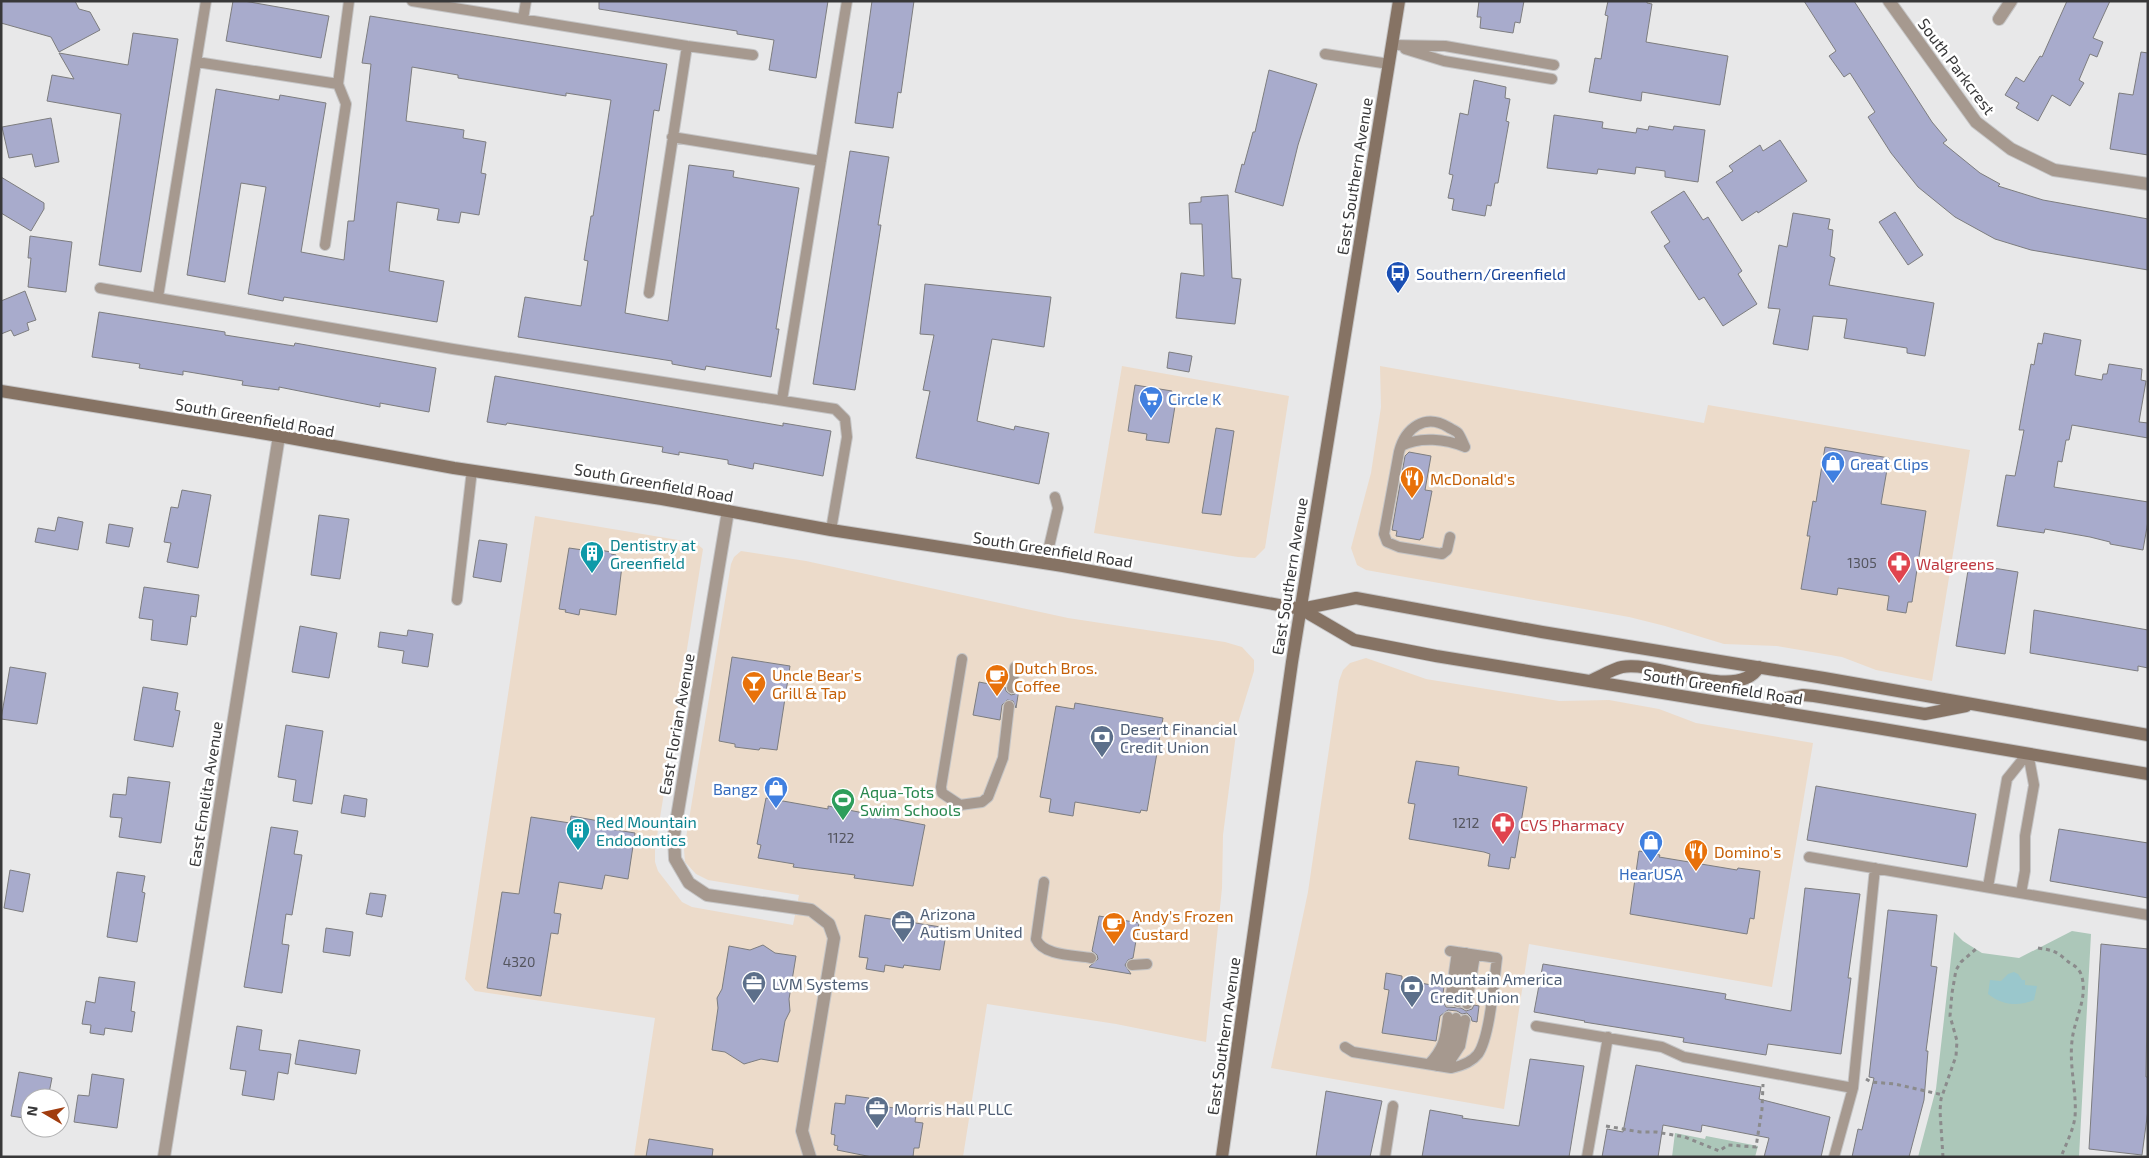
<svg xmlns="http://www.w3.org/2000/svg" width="2149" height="1158" font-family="'Exo 2',sans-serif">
<rect width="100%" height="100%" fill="#e8e8e9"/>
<!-- commercial -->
<path fill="#ecdbca" d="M1122 366 1289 396 1265 548 1255 558 1238 557 1094 533Z
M1380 366 1704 423 1708 405 1970 450 1932 681 1876 670 1842 657 1777 646 1724 644 1665 626 1629 617 1366 570 1357 565 1351 548 1371 473 1381 407Z
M535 516 696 543 703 549 655 849V862L658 871 682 902 692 907 793 925 799 895 708 880 696 874 685 862 684 850 731 564 734 557 741 551 806 561 1068 618 1225 642 1242 647 1254 660V671L1237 726 1223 835 1222 888 1206 1042 1116 1024 987 1004 963 1157H634L655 1018 475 991 465 979Z
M1366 658 1426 679 1559 701 1609 700 1659 709 1696 723 1813 743 1772 987 1529 944 1504 1109 1271 1068 1308 892 1339 681 1343 670 1350 663Z"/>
<!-- green -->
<path fill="#acc7b9" d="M2072 931 2091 934 2079 1157H1918L1936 1089 1954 932 1963 941 1982 953 2019 958Z
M1675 1133 1705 1139 1706 1136 1758 1146 1755 1157H1672Z"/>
<!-- water -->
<path fill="#9ac7cc" d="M2014 972 2018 974 2022 980H2025V985L2037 986 2034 1000C2018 1007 2002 1005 1988 994L1990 980 2001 981 2008 974Z"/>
<!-- building -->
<path fill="#a8abcc" stroke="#7d7d7f" d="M1 1H75L79 9 90 12 100 30 59 52 51 37 1 23Z
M233 1H244L329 16 321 58 226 41Z
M599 1H828L816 78 769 70 774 40 737 34V31L599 9Z
M872 1H914L901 93 898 92 893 128 855 123Z
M1479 1H1524L1520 23 1515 22 1513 33 1480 28 1481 17H1477Z
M1608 1H1647V3L1652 4 1646 42 1728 56 1720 105 1642 92 1641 101 1589 92 1595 58 1601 59 1608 16 1605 15Z
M1804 1H1854L1932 122 1947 140 1943 143 1980 173 2000 184 1998 186 2043 200 2148 219V270L2031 250 1995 239 1955 217 1918 187 1891 153 1868 117 1875 112 1850 73 1844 77 1829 56 1836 51Z
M2067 1H2110L2093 38 2103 42 2097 57 2090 54 2079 80 2084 83 2070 106 2052 95 2038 121 2016 108 2019 103 2005 95 2016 77 2024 82 2040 56 2042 57Z
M370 16 667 64 659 111 654 110 625 313 668 321 689 165 734 171 733 177 799 188 776 329H779L771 377 706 366 705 370 672 364V361L518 337 525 297 581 306 588 261 584 260 591 216H593L611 100 566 93V96L458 78V75L412 67 406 121 464 130 463 138 486 142 481 173 486 174 479 215 461 212 459 223 437 220 439 209 397 202 389 271 444 281 437 322 284 297 283 301 248 294 266 187 241 183 225 282 187 275 216 89 279 100 280 95 326 103 301 252 344 260 348 221H354L371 64 362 63Z
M133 33 178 39 141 272 99 265 121 114 47 101 52 75 74 79 59 53 128 65Z
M2141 52 2148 53V155L2110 149 2119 93 2133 95Z
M1269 70 1317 84 1298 145 1283 206 1235 192 1242 164 1244 165 1253 132H1255Z
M1474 80 1506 87 1505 98 1510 99 1506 121 1509 122 1498 183H1495L1491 206 1487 205 1485 216 1452 210 1454 199 1448 198 1453 175 1449 174 1460 113 1468 115Z
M1554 115 1603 122 1602 128 1636 133 1637 128 1648 130 1649 126 1673 130 1674 126 1705 130 1698 182 1665 177V171L1636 167 1635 174 1598 169 1597 174 1547 168Z
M51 118 59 162 35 167 32 154 9 158 2 127Z
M1780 140 1807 181 1758 213 1757 211 1742 221 1716 182 1733 171 1729 166 1760 145 1763 151Z
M850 151 889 157 878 225H881L855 390 813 384Z
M1 177 44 203V209L31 231 1 213Z
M1684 191 1703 220 1708 217 1742 271 1738 274 1757 304 1723 326 1704 297 1699 300 1664 246 1670 242 1651 212Z
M1228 195 1232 278 1241 279 1235 324 1176 318 1181 273 1204 276 1202 224H1190L1189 203 1201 202V197Z
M1895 212 1923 255 1908 265 1879 222Z
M1793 213 1830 219 1828 229 1833 230 1830 256 1835 258 1829 285 1934 303 1925 356 1907 353V348L1844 338 1847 319 1813 316 1808 350 1773 344 1780 309 1768 308 1779 245 1787 247Z
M30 236 72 242 66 292 28 287 31 258H28Z
M925 284 1051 297 1044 347 992 339 977 421 1014 430 1015 426 1049 433 1039 484 916 458 930 391 923 390 934 335 920 334Z
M25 291 36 320 27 323 29 330 14 336 11 330 1 334V301Z
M99 312 225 332V335L294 346 295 343 436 368 429 412 380 403V407L279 387V390L242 385 243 381 183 371V375L139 368 140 364 92 357Z
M2044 333 2081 340 2075 375 2102 380 2103 374H2107L2109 364 2142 369 2141 380 2146 381 2139 422 2148 423V438L2072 425 2069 440H2066L2062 462 2058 461 2054 487 2148 502V521L2143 550 2110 544V542L2090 537 2045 529 2044 533 1997 526 2006 475 2015 476 2024 430H2019L2031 364 2034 365 2038 343 2042 344Z
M1169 352 1192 356 1189 372 1167 368Z
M495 376 783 426V423L831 431 823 476 754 463 753 469 728 464V460L679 452V455L662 452 663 447 507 423 506 425 487 422Z
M1135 385 1172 391 1170 405 1175 406 1169 443 1146 440 1147 434 1128 431Z
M1216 428 1234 431 1221 515 1202 513Z
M1825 447 1889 458 1881 504 1926 511 1912 602H1908L1906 613 1887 610 1889 596 1838 588 1837 595 1801 589 1810 536H1807L1813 501 1816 502Z
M1409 452 1431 456 1425 490 1432 491 1423 538H1421L1420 540 1396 536 1397 531 1392 530 1405 456Z
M182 490 211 495 198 568 167 562 171 543 164 542 171 507 178 508Z
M319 515 349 519 340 579 311 575Z
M58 517 83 522 78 550 35 542 38 528 55 531Z
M109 524 133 528 129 547 106 543Z
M479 540 507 544 501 582 473 577Z
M583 547 611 552V554L616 555 614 565 622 566 616 615 580 609 579 615 565 612 566 610 559 609 569 548 583 550Z
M1969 564 2018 572 2005 654 1956 646Z
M144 587 199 595 196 617 191 616 187 645 151 640 153 620 139 618Z
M2034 610 2148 630V668L2138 666V671L2030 653Z
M300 626 337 633 329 678 292 672Z
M408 630 433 634 428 667 402 663 404 651 378 647 380 632 407 636Z
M732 657 790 666 777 750 760 748 759 750 735 747V744L719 741Z
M10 667 46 673 37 724 1 719Z
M979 682 1005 687 1006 691 1011 695 1015 694 1019 689 1016 708 1013 701 1007 700 1002 705 1000 720 973 715Z
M143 687 178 693 175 710 180 711 173 747 134 740Z
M1075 703 1163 718 1147 811 1141 810 1140 813 1075 802 1073 816 1049 812 1051 799 1040 797 1056 706 1074 709Z
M286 725 323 731 312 804 293 801 296 780 278 777Z
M1416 761 1459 767 1458 775 1527 787 1515 858 1511 857 1509 869 1488 866 1490 854 1484 852 1409 839 1415 804 1408 803Z
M128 777 170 782 161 843 119 837 122 818 110 817 113 794 126 795Z
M1816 786 1976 814 1967 867 1807 840Z
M344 795 367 799 365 817 341 813Z
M766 798 828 809V806L925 825 913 886 854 878 855 875 793 867 794 864 758 858 761 845 757 844Z
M571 816 599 821 598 827 635 833 628 879 605 875 602 889 559 882 554 913 561 914 558 934 551 933 541 996 487 988 502 892 519 894 531 817 570 823Z
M271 827 298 831 294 854 302 855 292 915 286 914 282 944 289 945 282 993 244 987Z
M2059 829 2148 843V898L2050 881Z
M1639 851 1660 855 1659 857 1737 870 1738 868 1760 871 1754 919 1750 918 1747 934 1630 914Z
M10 870 30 874 23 912 4 908Z
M117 872 145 876 142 892 145 893 137 942 107 937Z
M1805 888 1860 894 1848 978H1851L1841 1054 1768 1044 1766 1055 1683 1042 1684 1038 1584 1022 1585 1021 1534 1012 1543 964 1726 994 1725 999 1791 1011Z
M370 893 386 895 382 917 366 914Z
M1888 910 1937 915 1931 966 1937 967 1926 1051H1928L1924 1100 1909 1157H1852L1858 1129 1862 1130 1874 1078 1869 1077Z
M865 915 947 928 940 970 904 965 903 968 885 965 884 972 866 969 868 958 859 957Z
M1099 916 1139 923 1133 958 1128 960 1125 965 1131 974 1089 967 1098 959 1097 955 1092 951Z
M326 928 353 932 350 956 323 952Z
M2101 944 2148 949 2146 1077H2148V1110L2142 1155 2089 1149Z
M763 945 775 953 796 956 789 999 790 1011 785 1021 778 1062 761 1059 744 1064 725 1052 712 1050 718 1008 717 998 722 989 729 946 750 950Z
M1386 973 1402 976V980L1444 987 1442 1000 1446 1007 1461 1008 1466 1011 1472 1009 1474 1005 1479 1006 1477 1022 1472 1021 1471 1017 1467 1013 1462 1014 1457 1011 1448 1010 1440 1016 1436 1041 1382 1033 1389 990 1384 989Z
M99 977 135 982 131 1011 135 1012 132 1032 105 1028 104 1035 90 1033 91 1025 82 1024 86 1001 95 1003Z
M237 1026 262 1030 259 1050 291 1054 288 1074 278 1072 274 1100 242 1095 246 1071 230 1069Z
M299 1040 360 1050 356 1074 295 1064Z
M1530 1059 1584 1066 1569 1157H1422L1430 1110 1463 1116 1462 1118 1519 1126Z
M1636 1065 1761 1087 1759 1099 1830 1117 1821 1157H1764L1769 1138 1702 1125 1701 1132 1663 1125 1658 1157H1602L1607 1129 1623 1132Z
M19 1072 52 1078 48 1098H30V1119L11 1116Z
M92 1074 124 1079 117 1128 74 1122 78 1095 89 1096Z
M1326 1091 1382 1101 1370 1157H1316Z
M846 1095 869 1098 868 1104 894 1108 895 1104 917 1108 915 1122 923 1123 919 1148H914L913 1157H872L837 1150 838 1146 834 1145 835 1135 831 1134 835 1103 845 1104Z
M649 1139 713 1149 712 1157H646Z"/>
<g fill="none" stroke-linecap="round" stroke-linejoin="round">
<!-- service casing -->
<g stroke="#c5c5c6" stroke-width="12">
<path id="service" d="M412 1 687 46 753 55
M523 19 526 1
M1392 45 1445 46 1554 65
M1405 49 1444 61 1552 79
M1325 54 1389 64
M197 62 338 84
M672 137 821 161
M325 245 346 104 338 84 349 1
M100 288 453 349 835 409 845 419 847 437 831 530
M649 293 687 46
M158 297 206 1
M782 400 847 1
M1401 446C1420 436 1446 439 1465 447
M1450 537 1447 550 1442 554 1399 547 1387 542 1384 534 1399 452C1405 428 1425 413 1448 427 1451 429 1456 431 1458 433 1461 437 1463 443 1465 447
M1045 564 1058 508 1055 497
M457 600 472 470
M962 659 941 787 942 793 960 805 982 802 988 797 1003 758 1009 706
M1012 688 1015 667
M1809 857 2148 915
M1044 882 1036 939C1043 956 1075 955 1091 958
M1988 887 2007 779 2028 753
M2021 893 2025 871V836L2034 785 2028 753
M1132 965 1147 964
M1450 1001 1457 952
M1458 1002 1466 953
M1467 1004 1475 955
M1536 1026 1662 1047 1684 1057 1853 1088
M1345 1047 1353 1052 1451 1068C1461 1066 1471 1063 1478 1054 1490 1037 1494 981 1497 958L1450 951
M1429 1064C1444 1048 1445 1039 1448 1017
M1437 1066C1451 1051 1454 1038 1456 1018
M1446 1067 1460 1046 1465 1020
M1385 1157 1393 1106
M1587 1157 1608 1037
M1834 1157 1853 1088 1875 868"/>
</g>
<!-- minor casing -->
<g stroke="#c5c5c6" stroke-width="14">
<path id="minor" d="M1889 1 1976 122 2011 149 2054 170 2148 184
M1999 19 2011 1
M728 511 674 835 675 859 689 883 707 895 811 910 829 924 834 938 802 1131 810 1157
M164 1157 279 436"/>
</g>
<!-- secondary casing -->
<g stroke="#c5c5c6" stroke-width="14">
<path id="secondary" d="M1 391 279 436 454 468 662 499 831 530 1063 566 1301 609 1354 640 1436 656 1877 728 2148 774
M1301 609 1356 598 1542 632 1824 678 2148 735
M1590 681C1600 677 1612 669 1622 667 1657 660 1737 703 1759 667
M1775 711 1782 699 1803 695 1814 696 1925 714 1966 706
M1222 1157 1292 662 1399 1"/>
</g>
<!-- path -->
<path stroke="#8b8b8c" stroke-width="3" stroke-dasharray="4 4" stroke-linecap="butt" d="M2038 948C2051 950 2056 951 2065 959 2071 965 2077 965 2081 974 2089 997 2074 1019 2072 1041 2069 1067 2077 1092 2075 1117 2073 1131 2066 1144 2061 1157
M1866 1079 1871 1082 1895 1084 1943 1095
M1606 1126 1640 1132H1656L1685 1137 1719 1151 1728 1145 1756 1147 1762 1109 1763 1084
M1943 1157 1940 1111 1941 1099 1956 1056 1957 1041 1950 1016 1952 993 1956 970 1961 962 1976 949"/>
<!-- service -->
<use href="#service" stroke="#a6998f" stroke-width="10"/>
<!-- minor -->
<use href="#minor" stroke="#a6998f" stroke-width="12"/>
<!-- secondary -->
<use href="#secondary" stroke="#867364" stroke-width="12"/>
</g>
<!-- icons -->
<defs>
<g id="bus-pin" transform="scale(1.25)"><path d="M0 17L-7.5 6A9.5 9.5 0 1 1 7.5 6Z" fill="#1a4fb4" stroke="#fff"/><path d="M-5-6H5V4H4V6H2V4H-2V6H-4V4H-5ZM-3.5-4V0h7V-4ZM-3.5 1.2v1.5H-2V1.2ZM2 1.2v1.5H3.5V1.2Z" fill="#fff"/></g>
<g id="supermarket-pin" transform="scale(1.25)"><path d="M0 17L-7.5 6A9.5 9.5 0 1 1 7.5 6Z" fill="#3f7fe0" stroke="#fff"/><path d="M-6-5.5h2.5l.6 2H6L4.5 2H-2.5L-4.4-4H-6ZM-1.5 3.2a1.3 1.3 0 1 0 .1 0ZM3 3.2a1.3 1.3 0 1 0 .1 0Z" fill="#fff"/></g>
<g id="shop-pin" transform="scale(1.25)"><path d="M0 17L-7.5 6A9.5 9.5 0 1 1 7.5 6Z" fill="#3f7fe0" stroke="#fff"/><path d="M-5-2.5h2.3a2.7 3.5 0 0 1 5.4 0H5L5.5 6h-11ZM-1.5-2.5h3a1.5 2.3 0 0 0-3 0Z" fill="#fff"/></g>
<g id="restaurant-pin" transform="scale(1.25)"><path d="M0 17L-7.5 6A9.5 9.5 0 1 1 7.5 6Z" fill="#e8710a" stroke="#fff"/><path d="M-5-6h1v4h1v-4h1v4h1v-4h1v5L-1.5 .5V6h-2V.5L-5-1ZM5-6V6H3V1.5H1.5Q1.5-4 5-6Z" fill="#fff"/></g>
<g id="building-pin" transform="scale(1.25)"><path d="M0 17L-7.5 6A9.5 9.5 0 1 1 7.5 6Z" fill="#0f9aa8" stroke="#fff"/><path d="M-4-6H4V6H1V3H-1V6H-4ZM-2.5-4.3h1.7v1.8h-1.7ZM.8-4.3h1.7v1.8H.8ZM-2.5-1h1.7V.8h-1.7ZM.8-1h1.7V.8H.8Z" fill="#fff"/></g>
<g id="pharmacy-pin" transform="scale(1.25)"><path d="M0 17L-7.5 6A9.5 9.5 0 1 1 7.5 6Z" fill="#e0444e" stroke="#fff"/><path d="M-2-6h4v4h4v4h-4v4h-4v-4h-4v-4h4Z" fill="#fff"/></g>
<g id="cafe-pin" transform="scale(1.25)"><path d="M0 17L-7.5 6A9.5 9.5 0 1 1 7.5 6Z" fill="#e8710a" stroke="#fff"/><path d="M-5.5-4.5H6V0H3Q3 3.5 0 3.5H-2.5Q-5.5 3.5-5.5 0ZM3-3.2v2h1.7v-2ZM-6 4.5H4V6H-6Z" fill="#fff"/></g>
<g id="bar-pin" transform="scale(1.25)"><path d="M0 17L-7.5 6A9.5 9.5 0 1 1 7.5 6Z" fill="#e8710a" stroke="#fff"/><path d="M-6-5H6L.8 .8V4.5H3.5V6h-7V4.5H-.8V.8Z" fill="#fff"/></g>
<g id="bank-pin" transform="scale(1.25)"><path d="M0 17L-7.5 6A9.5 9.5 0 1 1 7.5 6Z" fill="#5c6f8a" stroke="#fff"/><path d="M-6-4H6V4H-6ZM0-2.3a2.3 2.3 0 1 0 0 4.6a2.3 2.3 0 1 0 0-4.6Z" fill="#fff"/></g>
<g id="stadium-pin" transform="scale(1.25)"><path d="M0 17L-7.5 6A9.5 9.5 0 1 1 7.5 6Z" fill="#2e9e5b" stroke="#fff"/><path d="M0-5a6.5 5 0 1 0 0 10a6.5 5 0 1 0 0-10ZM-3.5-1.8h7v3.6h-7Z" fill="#fff"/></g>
<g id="office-pin" transform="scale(1.25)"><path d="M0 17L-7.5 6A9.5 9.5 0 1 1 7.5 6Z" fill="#5c6f8a" stroke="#fff"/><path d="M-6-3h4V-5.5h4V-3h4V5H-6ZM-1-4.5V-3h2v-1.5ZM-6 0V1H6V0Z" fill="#fff"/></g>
</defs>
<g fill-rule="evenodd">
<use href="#bus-pin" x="1398" y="273"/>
<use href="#supermarket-pin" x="1151" y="398"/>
<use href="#shop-pin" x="1833" y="463"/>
<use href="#restaurant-pin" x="1412" y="478"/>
<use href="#building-pin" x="592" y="553"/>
<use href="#pharmacy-pin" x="1899" y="563"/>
<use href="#cafe-pin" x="997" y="676"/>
<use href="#bar-pin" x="754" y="683"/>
<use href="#bank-pin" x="1102" y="737"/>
<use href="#shop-pin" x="776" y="788"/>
<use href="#stadium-pin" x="843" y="800"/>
<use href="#pharmacy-pin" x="1503" y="824"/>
<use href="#building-pin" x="578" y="830"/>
<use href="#shop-pin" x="1651" y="842"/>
<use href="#restaurant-pin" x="1696" y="851"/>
<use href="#office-pin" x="903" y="922"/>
<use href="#cafe-pin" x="1114" y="924"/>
<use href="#office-pin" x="754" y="983"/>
<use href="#bank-pin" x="1412" y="987"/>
<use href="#office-pin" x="877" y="1108"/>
</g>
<g text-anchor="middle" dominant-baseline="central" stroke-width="5" stroke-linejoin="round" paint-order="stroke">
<!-- number labels -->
<g font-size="14" fill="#54555e">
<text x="1862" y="562">1305</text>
<text x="1466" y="822">1212</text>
<text x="841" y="837">1122</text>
<text x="519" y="961">4320</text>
</g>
<!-- street labels -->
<g font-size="16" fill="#383839" stroke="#fff">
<text transform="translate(1957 66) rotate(53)">South Parkcrest</text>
<text transform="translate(1354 176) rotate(-81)">East Southern Avenue</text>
<text transform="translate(255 417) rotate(10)">South Greenfield Road</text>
<text transform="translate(654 482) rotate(10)">South Greenfield Road</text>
<text transform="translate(1053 549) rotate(9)">South Greenfield Road</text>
<text transform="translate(1289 576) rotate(-81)">East Southern Avenue</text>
<text transform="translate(1723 686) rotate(9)">South Greenfield Road</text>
<text transform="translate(676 724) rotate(-80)">East Florian Avenue</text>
<text transform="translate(205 794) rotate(-81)">East Emelita Avenue</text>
<text transform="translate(1223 1036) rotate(-82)">East Southern Avenue</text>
</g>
<!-- transit labels -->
<g font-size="16" fill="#164399" stroke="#fff" text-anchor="start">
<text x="1416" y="273">Southern/Greenfield</text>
</g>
<!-- shop labels -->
<g font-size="16" fill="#366cbe" stroke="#fff" text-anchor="start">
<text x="1168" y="398">Circle K</text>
<text x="1850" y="463">Great Clips</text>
<text x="758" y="788" text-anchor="end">Bangz</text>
<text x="1651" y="873" text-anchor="middle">HearUSA</text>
</g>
<!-- food labels -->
<g font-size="16" fill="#c56008" stroke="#fff" text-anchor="start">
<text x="1430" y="478">McDonald's</text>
<text x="1014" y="667">Dutch Bros.<tspan x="1014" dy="18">Coffee</tspan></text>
<text x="772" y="674">Uncle Bear's<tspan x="772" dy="18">Grill &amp; Tap</tspan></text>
<text x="1714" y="851">Domino's</text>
<text x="1132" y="915">Andy's Frozen<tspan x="1132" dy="18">Custard</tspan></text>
</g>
<!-- culture labels -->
<g font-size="16" fill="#0d838f" stroke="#fff" text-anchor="start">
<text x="610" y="544">Dentistry at<tspan x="610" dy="18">Greenfield</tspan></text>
<text x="596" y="821">Red Mountain<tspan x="596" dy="18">Endodontics</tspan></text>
</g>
<!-- health labels -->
<g font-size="16" fill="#be3a42" stroke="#fff" text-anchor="start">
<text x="1916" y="563">Walgreens</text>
<text x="1520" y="824">CVS Pharmacy</text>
</g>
<!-- service labels -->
<g font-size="16" fill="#4e5e75" stroke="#fff" text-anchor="start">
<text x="1120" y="728">Desert Financial<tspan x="1120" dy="18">Credit Union</tspan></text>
<text x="920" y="913">Arizona<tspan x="920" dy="18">Autism United</tspan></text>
<text x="1430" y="978">Mountain America<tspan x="1430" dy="18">Credit Union</tspan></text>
<text x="772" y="983">LVM Systems</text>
<text x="894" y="1108">Morris Hall PLLC</text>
</g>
<!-- leisure labels -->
<g font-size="16" fill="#27864d" stroke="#fff" text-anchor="start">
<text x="860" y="791">Aqua-Tots<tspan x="860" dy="18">Swim Schools</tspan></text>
</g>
</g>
<!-- border -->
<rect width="2149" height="1158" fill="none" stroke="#383839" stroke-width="5"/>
<!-- north arrow -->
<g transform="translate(45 1113) rotate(279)"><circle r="24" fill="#ffffff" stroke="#afafb0"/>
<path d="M0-4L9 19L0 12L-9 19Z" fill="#a13c0e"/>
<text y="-8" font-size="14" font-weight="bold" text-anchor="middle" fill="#383839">N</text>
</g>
</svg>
